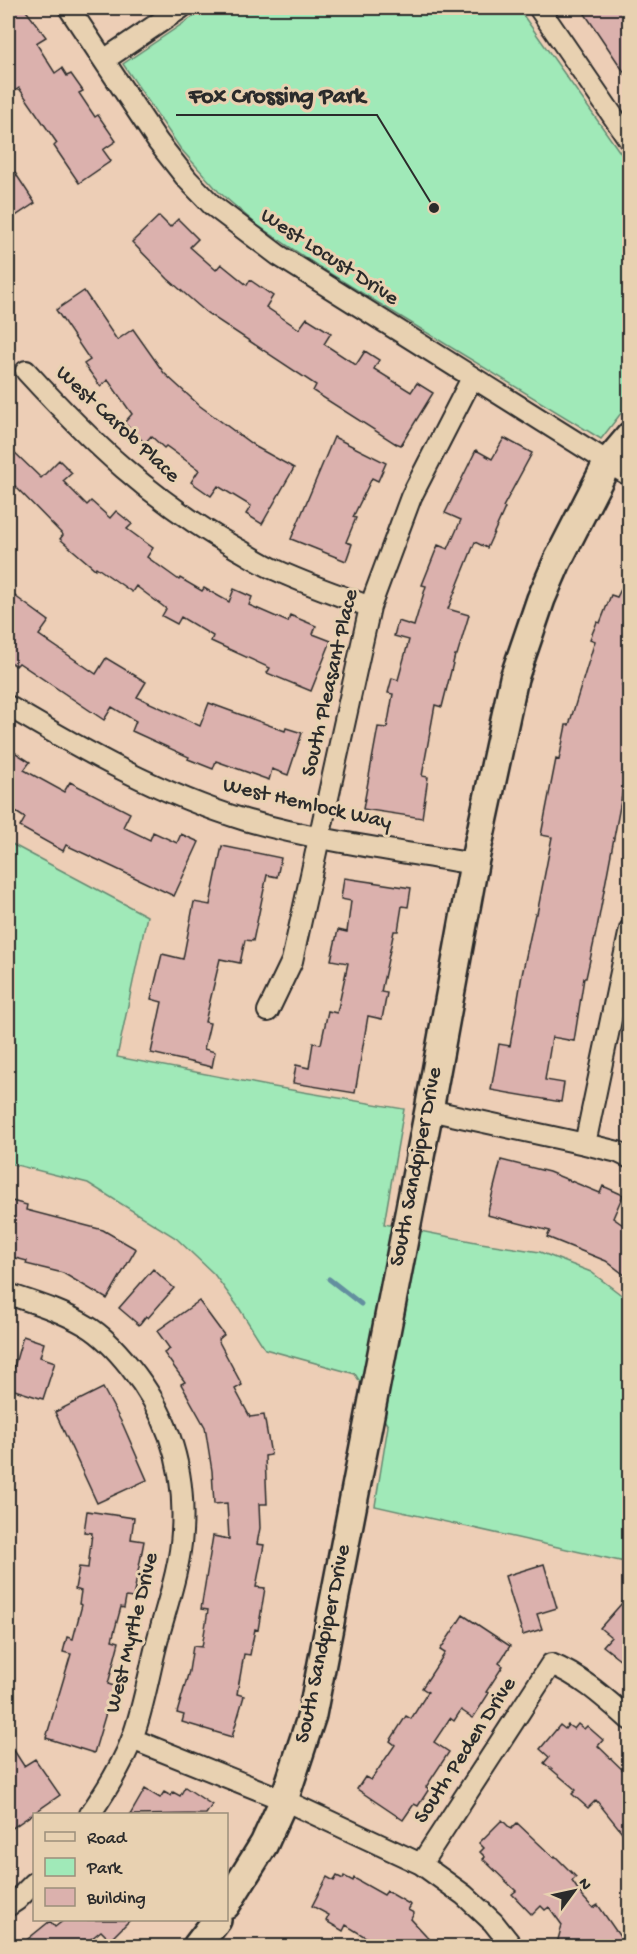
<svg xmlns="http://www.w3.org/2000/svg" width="637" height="1954" font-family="'Gochi Hand',sans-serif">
<rect width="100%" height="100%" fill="#edceb6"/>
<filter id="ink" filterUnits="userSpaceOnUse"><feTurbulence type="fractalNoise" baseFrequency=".0167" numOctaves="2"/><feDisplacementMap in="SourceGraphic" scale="12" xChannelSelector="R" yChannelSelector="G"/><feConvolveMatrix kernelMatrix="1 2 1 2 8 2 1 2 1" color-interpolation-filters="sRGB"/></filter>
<g filter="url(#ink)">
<!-- green -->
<path fill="#a0e9b8" stroke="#668a72" stroke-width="1.5" d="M206 8H518L629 165V403L601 439 321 268 257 225 219 192 180 148 123 64Z
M8 842 147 916 117 1057 268 1086 404 1109 384 1224 481 1243 540 1252 591 1272 628 1300 629 1563 375 1506 388 1426 355 1374 265 1349 239 1308 214 1274 176 1238 88 1183 8 1163Z"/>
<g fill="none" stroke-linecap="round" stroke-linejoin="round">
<!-- stream -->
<path stroke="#648f9f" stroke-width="5" d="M329 1279 361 1304"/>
</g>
<!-- building -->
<path fill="#dbb1ad" stroke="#2b2b2b" stroke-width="1.5" d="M8 8H24L46 37 36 43 55 73 62 68 67 76 71 74 83 91 79 93 95 117 98 115 116 141 103 150 111 161 79 183 54 146 57 143 19 88 13 92 8 83Z
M581 8H630V81L608 48Z
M8 162 35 203 8 221Z
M159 216 170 227 178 219 198 239 190 247 216 270 221 264 247 285 250 280 273 296 266 307 299 329 307 318 331 333 324 344 356 365 365 351 379 360 374 369 411 392 417 383 433 393 401 445 396 443V444L313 391 316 385 207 313 168 279 132 242Z
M84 291 117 340 133 329 164 373 200 406 256 447 294 468 262 524 246 514 251 506 218 486 211 496 191 482 199 470 166 446 164 448 151 436 145 443 124 423 132 414 108 380 100 386 84 364 90 360 56 310Z
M334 437 386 463 378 481 372 478 353 517 356 518 346 542 352 544 346 561 291 539Z
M504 438 532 453 503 507 505 508 487 548 475 542 448 609 469 615 457 655H455L442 707 435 705 422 776 428 777 422 818 363 809 378 727 387 728 393 694 388 693 392 678 398 680 409 640 394 636 398 621 414 626 426 586 422 585 438 545 448 549 461 520 445 513 476 450 492 459Z
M8 446 41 478 59 460 72 473 63 481 87 505 91 501 110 518 116 511 132 524 127 529 153 548 147 557 179 580 180 578 202 591 204 588 229 602 234 589 252 597 249 605 288 622 290 615 316 626 313 634 331 641 311 691 267 673 270 668 211 641 213 636 181 617 177 624 162 616 166 609 164 607 136 586 132 592 96 567 95 569 60 539 63 535 8 479Z
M630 572V662L622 685 628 687 625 698 630 699V753L597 928 586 978H584L574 1041 552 1037 545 1080 564 1083 561 1102 491 1090 499 1044 510 1046 522 975 535 914H537L552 837 541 835 556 759 559 760 566 725H569L595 641 590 639 597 622 600 623 611 595 617 597Z
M8 591 49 621 39 635 96 674 106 658 146 682 137 697 200 726 209 703 285 731 286 728 302 733 288 775 272 769 269 780 216 761 213 769 188 759 189 757 132 731 136 721 112 707 104 720 19 663 16 666 8 660Z
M8 748 30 762 24 770 64 792 70 782 130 813 123 827 150 840 153 832 177 843 181 834 199 842 174 896 66 845 63 851 20 827 25 818 8 807Z
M222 846 281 858 277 877 267 875 253 941 245 940 240 963 220 959 205 1022 210 1023 204 1049 215 1052 212 1067 151 1053 162 1002 151 999 162 954 183 959 194 902 210 905Z
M344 878 411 888 408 907 402 906 398 931H394L381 992 387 993 382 1019 368 1016 355 1093 293 1083 296 1065 309 1068 313 1043 321 1044 328 1011 337 1013 348 963 331 960 338 930 347 932 351 901 341 899Z
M501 1160 549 1172 600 1193 603 1186 623 1195 613 1218 630 1230V1279L606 1261 547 1237 550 1231 487 1215Z
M8 1200 27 1205 26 1210 103 1230 136 1249 107 1299 63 1273 26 1264 27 1261 8 1256Z
M153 1269 174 1288 148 1318 146 1316 139 1325 119 1308Z
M199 1301 224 1335 218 1340 242 1385 235 1389 250 1417 264 1415 271 1455 265 1456 267 1504H259L260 1528 257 1544 264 1545 256 1587 265 1588 258 1630 255 1629 250 1655 244 1654 237 1694 244 1696 232 1737 182 1722 184 1715 177 1713 189 1671 193 1646 202 1647 208 1610 201 1609 213 1536 229 1539 227 1503 214 1504 212 1471 205 1427 181 1384 185 1382 164 1353 170 1349 157 1331Z
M23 1336 44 1343 40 1357 55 1362 43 1399 8 1388Z
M103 1388 123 1425 147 1480 97 1503 55 1412Z
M87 1511 134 1518 131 1539 144 1541 133 1598 126 1597 124 1608 121 1607 112 1640 119 1642 108 1684 114 1686 94 1753 46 1738 71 1654 63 1652 67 1637 73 1639 82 1605 79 1604 81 1591 75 1589 79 1567 88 1568 92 1533 84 1532Z
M544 1564 557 1608 537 1614 542 1629 523 1635 505 1576Z
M630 1594V1667L603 1646 611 1637 600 1628Z
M463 1615 510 1646 499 1663 503 1666 486 1692 489 1693 473 1718 461 1710 454 1721 450 1718 434 1742 449 1752 426 1787 429 1789 418 1806 414 1804 403 1820 357 1789 365 1777 371 1780 395 1745 390 1741 406 1716 411 1719 428 1692 422 1688 445 1653 440 1650Z
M578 1724 584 1729 587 1726 603 1740 598 1746 630 1777V1842L596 1800 588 1808 572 1794 576 1790 544 1763 549 1757 540 1749 560 1725 565 1729 568 1725 574 1729Z
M8 1741 24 1766 35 1759 60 1795 8 1831Z
M185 1787 212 1805 206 1814 130 1815 145 1789 160 1798 164 1792 171 1796 173 1792 180 1796Z
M502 1820 511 1829 517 1823 554 1858 555 1856 576 1877 572 1881 583 1897 593 1908 598 1905 627 1947H556L562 1925 549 1907 545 1910 541 1906 532 1915 512 1894 516 1891 483 1859 485 1857 480 1852 484 1848 479 1843Z
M337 1876 343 1879 344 1876 353 1881 354 1878 384 1895 387 1891 411 1905 408 1910 414 1913 411 1919 437 1947H397L385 1939 380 1946 346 1925 343 1931 326 1921 329 1915 312 1906 327 1877 334 1881Z
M64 1920H130L110 1940 101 1931 81 1947H18L50 1921 55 1927Z"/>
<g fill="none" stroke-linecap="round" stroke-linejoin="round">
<!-- street casing -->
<g stroke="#2b2b2b" stroke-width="24">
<path id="street" d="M69 8 158 142 187 179 212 205 278 255 630 476
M539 8 630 141
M104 60 181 8
M26 371C91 442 151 500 236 548 249 555 262 564 276 570 306 584 339 595 370 607
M8 706C84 751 160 794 245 820 319 841 398 851 474 864
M268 1011 292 961 370 607 411 497 472 378
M429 1110 585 1144 618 1152 630 1158
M585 1144 630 929
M8 1294C35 1303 62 1311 87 1326 104 1336 118 1352 130 1367 169 1415 186 1469 182 1532 180 1569 166 1607 157 1642 149 1673 143 1710 132 1739 122 1766 106 1791 90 1814
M132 1739 284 1800 421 1864 464 1895 493 1922 512 1946
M421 1864 551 1664C581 1676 605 1698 630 1720
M8 1906 17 1900 34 1883"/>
</g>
<!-- secondary casing -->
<g stroke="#2b2b2b" stroke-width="32">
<path id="secondary" d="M226 1905 264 1844 284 1800 312 1715 429 1110 474 864 514 678 541 599 557 562 608 462 630 436
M197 1946 217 1920"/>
</g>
<!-- street -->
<use href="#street" stroke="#e8d1b1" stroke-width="20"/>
<!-- secondary -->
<use href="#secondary" stroke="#e8d1b1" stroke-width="27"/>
</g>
</g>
<g text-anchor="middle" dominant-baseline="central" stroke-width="6" stroke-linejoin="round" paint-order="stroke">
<!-- street labels -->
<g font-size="22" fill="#2b2b2b" stroke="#e8d1b1">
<text transform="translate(329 258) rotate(33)">West Locust Drive</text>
<text transform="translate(117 425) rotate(43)">West Carob Place</text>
<text transform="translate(331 683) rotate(-77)">South Pleasant Place</text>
<text transform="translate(307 805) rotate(13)">West Hemlock Way</text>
<text transform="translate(417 1167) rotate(-79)">South Sandpiper Drive</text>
<text transform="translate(133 1633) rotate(-76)">West Myrtle Drive</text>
<text transform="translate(324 1644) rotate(-78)">South Sandpiper Drive</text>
<text transform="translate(466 1751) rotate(-57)">South Peden Drive</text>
</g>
</g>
<!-- callouts -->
<path fill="none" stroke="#2b2b2b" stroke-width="2" d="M434 208L377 115H176"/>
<circle fill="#2b2b2b" stroke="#e8d1b1" stroke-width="2" cx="434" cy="208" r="6"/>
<g font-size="24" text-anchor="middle" font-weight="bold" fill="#2b2b2b" stroke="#e8d1b1" stroke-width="6" stroke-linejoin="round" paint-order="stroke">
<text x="277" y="102">Fox Crossing Park</text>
</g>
<!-- margin -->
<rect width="637" height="1954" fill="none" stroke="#e8d1b1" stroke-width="30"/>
<rect x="15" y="15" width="607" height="1924" fill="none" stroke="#2b2b2b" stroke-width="2" filter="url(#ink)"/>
<!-- legend -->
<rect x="33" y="1813" width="195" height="108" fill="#e8d1b1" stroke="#9c8f7b" stroke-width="1.5"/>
<rect x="45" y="1832" width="30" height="9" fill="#e8d1b1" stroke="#9c8f7b" stroke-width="1.5"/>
<text x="87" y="1843" font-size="18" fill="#2b2b2b">Road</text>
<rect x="45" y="1858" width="30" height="18" fill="#a0e9b8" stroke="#9c8f7b" stroke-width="1.5"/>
<text x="87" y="1873" font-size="18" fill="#2b2b2b">Park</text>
<rect x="45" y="1888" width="30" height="18" fill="#dbb1ad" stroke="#9c8f7b" stroke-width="1.5"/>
<text x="87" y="1903" font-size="18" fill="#2b2b2b">Building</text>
<!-- north arrow -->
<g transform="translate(574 1891) rotate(57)" stroke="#e8d1b1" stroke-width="4.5" paint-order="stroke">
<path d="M0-4.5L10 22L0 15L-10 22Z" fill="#2b2b2b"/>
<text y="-9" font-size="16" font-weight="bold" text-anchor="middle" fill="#2b2b2b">N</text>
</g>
</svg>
